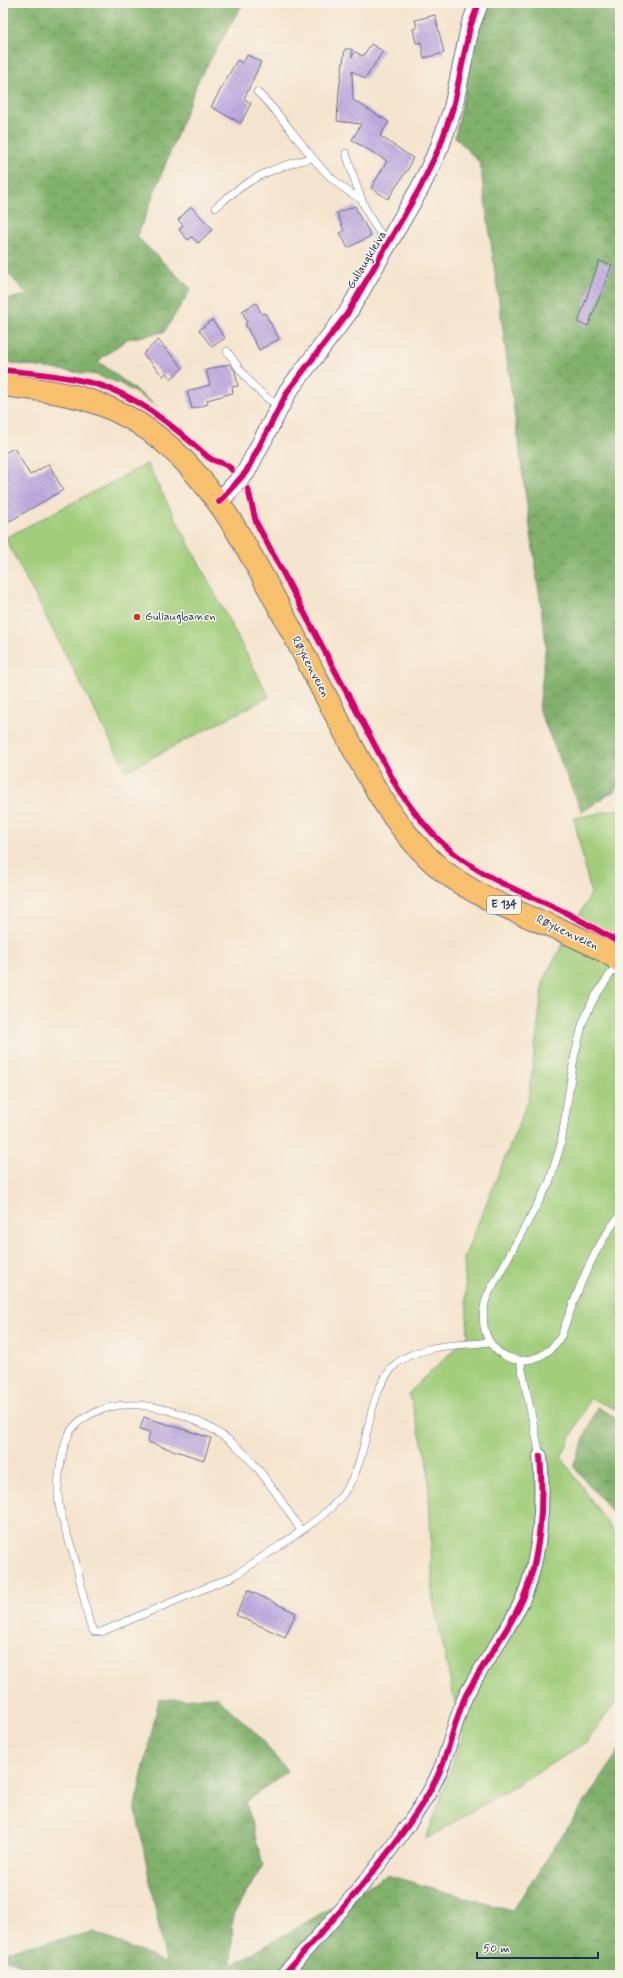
<svg xmlns="http://www.w3.org/2000/svg" width="623" height="1978" font-family="Mynerve,sans-serif">
<defs>
<pattern id="forest-crowns" width="20" height="18" patternUnits="userSpaceOnUse"><rect width="20" height="18" fill="#81b16b"/><path d="M2 6a3 3 0 1 1 6 0M12 15a3 3 0 1 1 6 0" fill="none" stroke="#69905b"/></pattern>
<pattern id="building-back-hatch" width="6" height="6" patternUnits="userSpaceOnUse"><rect width="6" height="6" fill="#c0ace1"/><path d="M-1 5l2 2M0 0l6 6M5-1l2 2" fill="none" stroke="#9b8cba"/></pattern>
</defs>
<rect width="100%" height="100%" fill="#f7f3e8"/>
<filter id="ink" filterUnits="userSpaceOnUse"><feTurbulence type="fractalNoise" baseFrequency=".025" numOctaves="2"/><feDisplacementMap in="SourceGraphic" scale="8" xChannelSelector="R" yChannelSelector="G"/><feConvolveMatrix kernelMatrix="1 2 1 2 8 2 1 2 1" color-interpolation-filters="sRGB"/></filter>
<filter id="wash" filterUnits="userSpaceOnUse"><feTurbulence type="fractalNoise" baseFrequency=".012" numOctaves="4" result="noise"/><feDisplacementMap in="SourceGraphic" scale="16" xChannelSelector="R" yChannelSelector="G"/><feGaussianBlur stdDeviation="0.9" result="paint"/><feColorMatrix in="noise" values="0 0 0 0 0 0 0 0 0 0 0 0 0 0 0 0 0 1.4 0 .05"/><feComposite in="paint" operator="in"/></filter>
<g filter="url(#wash)">
<rect width="100%" height="100%" fill="#f5e4cd"/>
<!-- grass -->
<path fill="#a2ce7b" stroke="#5e7e6c" d="M147 464 269 697 126 771 5 538Z
M620 809V1411L590 1398 561 1457 620 1541V1696L586 1743 426 1839 462 1737 433 1599 428 1465 409 1393 468 1336 464 1258 528 1101 544 978 591 894 574 818Z"/>
<!-- forest -->
<path fill="url(#forest-crowns)" stroke="#4e7064" d="M3 3H243L198 81 137 237 191 289 164 332 127 339 98 361 158 407 119 383 96 375 3 362V300L28 295 3 268Z
M488 3H620V787L582 812 539 710 546 643 480 163 455 137 477 34Z
M597 1407 620 1420V1521L573 1466Z
M216 1697 255 1732 287 1771 246 1802 263 1865 233 1915 231 1966 387 1875 512 1911 620 1749V1975H47L3 1958V1952L94 1932 166 1963 135 1806 159 1700Z"/>
<g id="blocks">
<!-- building -->
<path fill="url(#building-back-hatch)" d="M435 15 444 53 424 58 421 42 416 43 413 29 417 28 415 20Z
M371 44 383 51 365 79 352 71 353 100 389 122 380 136 413 158 409 165 410 166 388 199 371 188 387 161 352 140 361 124 337 121 339 90 345 49H352V57L355 52 363 56Z
M247 55 261 62 244 99 251 103 241 123 211 107 237 60 243 63Z
M355 206 362 222 363 221 371 236 348 248 340 233 344 231 337 213Z
M191 207 213 229 198 243 192 237 188 240 179 230 183 225 178 220Z
M599 261 612 265 588 326 578 323Z
M256 303 262 314 265 313 279 339 259 350 245 324 247 322 242 311Z
M212 320 225 338 212 347 199 330Z
M158 340 183 368 171 379 166 373 163 376 143 354Z
M230 364 235 371 238 386 232 387 233 393 207 400 208 404 192 409 187 391 210 385 206 370Z
M14 448 30 475 49 464 63 490 3 525V454Z
M144 1417 211 1438 204 1460 147 1442 150 1432 140 1429Z
M248 1590 296 1613 285 1637 236 1615Z"/>
</g>
</g>
<g filter="url(#ink)">
<use href="#blocks" fill-opacity="0" stroke="#676e85" stroke-width="1"/>
<g fill="none" stroke-linecap="round" stroke-linejoin="round">
<!-- service casing -->
<g stroke="#676e85" stroke-width="8">
<path id="service" d="M257 92C294 125 315 176 361 199
M346 153C356 184 364 217 387 241
M216 207C249 178 270 168 312 158
M227 351C242 373 256 393 279 406
M613 970 593 1000 583 1022 574 1058 561 1144 549 1183 487 1296C467 1357 533 1383 561 1336 577 1293 591 1251 620 1215
M520 1360 540 1456
M301 1531C286 1507 257 1463 235 1445 198 1415 133 1390 89 1415 80 1420 72 1426 68 1436 61 1452 56 1487 59 1504 62 1526 73 1547 77 1568 82 1587 85 1606 90 1625L94 1632H101L234 1576C249 1566 264 1556 279 1546 305 1528 333 1512 349 1485 371 1449 365 1393 396 1364 404 1356 418 1352 429 1349 446 1344 470 1345 489 1342"/>
</g>
<!-- minor casing -->
<g stroke="#676e85" stroke-width="16">
<path id="minor" d="M283 1975C325 1929 367 1883 403 1832 416 1814 429 1795 438 1775 450 1750 454 1721 466 1695 482 1665 503 1638 519 1607 541 1564 544 1503 540 1456"/>
</g>
<!-- tertiary casing -->
<g stroke="#676e85" stroke-width="20">
<path id="tertiary" d="M219 502 246 472 288 391 347 314 420 188 440 146 453 108 470 27 479 3"/>
</g>
<!-- trunk casing -->
<g stroke="#676e85" stroke-width="24">
<path id="trunk" d="M3 385C29 388 56 391 81 398 152 418 196 466 234 526 269 585 300 647 332 708 363 766 390 827 442 870 495 912 565 924 620 961"/>
</g>
<!-- service -->
<use href="#service" stroke="#fff" stroke-width="7"/>
<!-- minor -->
<use href="#minor" stroke="#fff" stroke-width="14"/>
<!-- tertiary -->
<use href="#tertiary" stroke="#fff" stroke-width="18"/>
<!-- trunk -->
<use href="#trunk" stroke="#f7c06c" stroke-width="22"/>
<!-- cycleway casing -->
<g stroke="#f7f3e8" stroke-width="8">
<path id="cycleway" d="M3 370C35 373 68 376 99 385 139 397 178 430 208 457 215 463 227 462 232 470
M248 489 256 522 397 787C413 812 431 835 455 854 485 878 521 892 556 908 578 918 599 931 620 943
M219 502 246 472 288 391 347 314 420 188 440 146 453 108 470 27 479 3
M283 1975C325 1929 367 1883 403 1832 416 1814 429 1795 438 1775 450 1750 454 1721 466 1695 482 1665 503 1638 519 1607 541 1564 544 1503 540 1456"/>
</g>
<!-- cycleway -->
<use href="#cycleway" stroke="#d6006c" stroke-width="6"/>
</g>
</g>
<!-- markers -->
<circle fill="#c8321e" stroke="#f7f3e8" stroke-width="1.5" cx="137" cy="617" r="4"/>
<g text-anchor="middle" dominant-baseline="central" stroke-width="3" stroke-linejoin="round" paint-order="stroke">
<!-- shield labels -->
<rect fill="#f7f3e8" stroke="#5d6a87" stroke-width="1" x="487" y="896" width="34" height="18" rx="3"/>
<g font-size="11" font-weight="bold" fill="#1b2f5e">
<text x="504" y="905">E 134</text>
</g>
<!-- street labels -->
<g font-size="12" fill="#1b2f5e" stroke="#f7f3e8">
<text transform="translate(367 260) rotate(-59)">Gullaugkleiva</text>
<text transform="translate(310 667) rotate(62)">Røykenveien</text>
<text transform="translate(567 933) rotate(25)">Røykenveien</text>
</g>
<!-- poi labels -->
<g font-size="12" fill="#1b2f5e" stroke="#f7f3e8" text-anchor="start">
<text x="145" y="617">Gullaugbanen</text>
</g>
</g>
<!-- margin -->
<rect width="623" height="1978" fill="none" stroke="#f7f3e8" stroke-width="16"/>
<!-- scale -->
<path d="M477 1952v6h121v-6" fill="none" stroke="#1b2f5e" stroke-width="2"/>
<text x="483" y="1952" font-size="12" fill="#1b2f5e" stroke="#f7f3e8" stroke-width="3" paint-order="stroke">50 m</text>
</svg>
